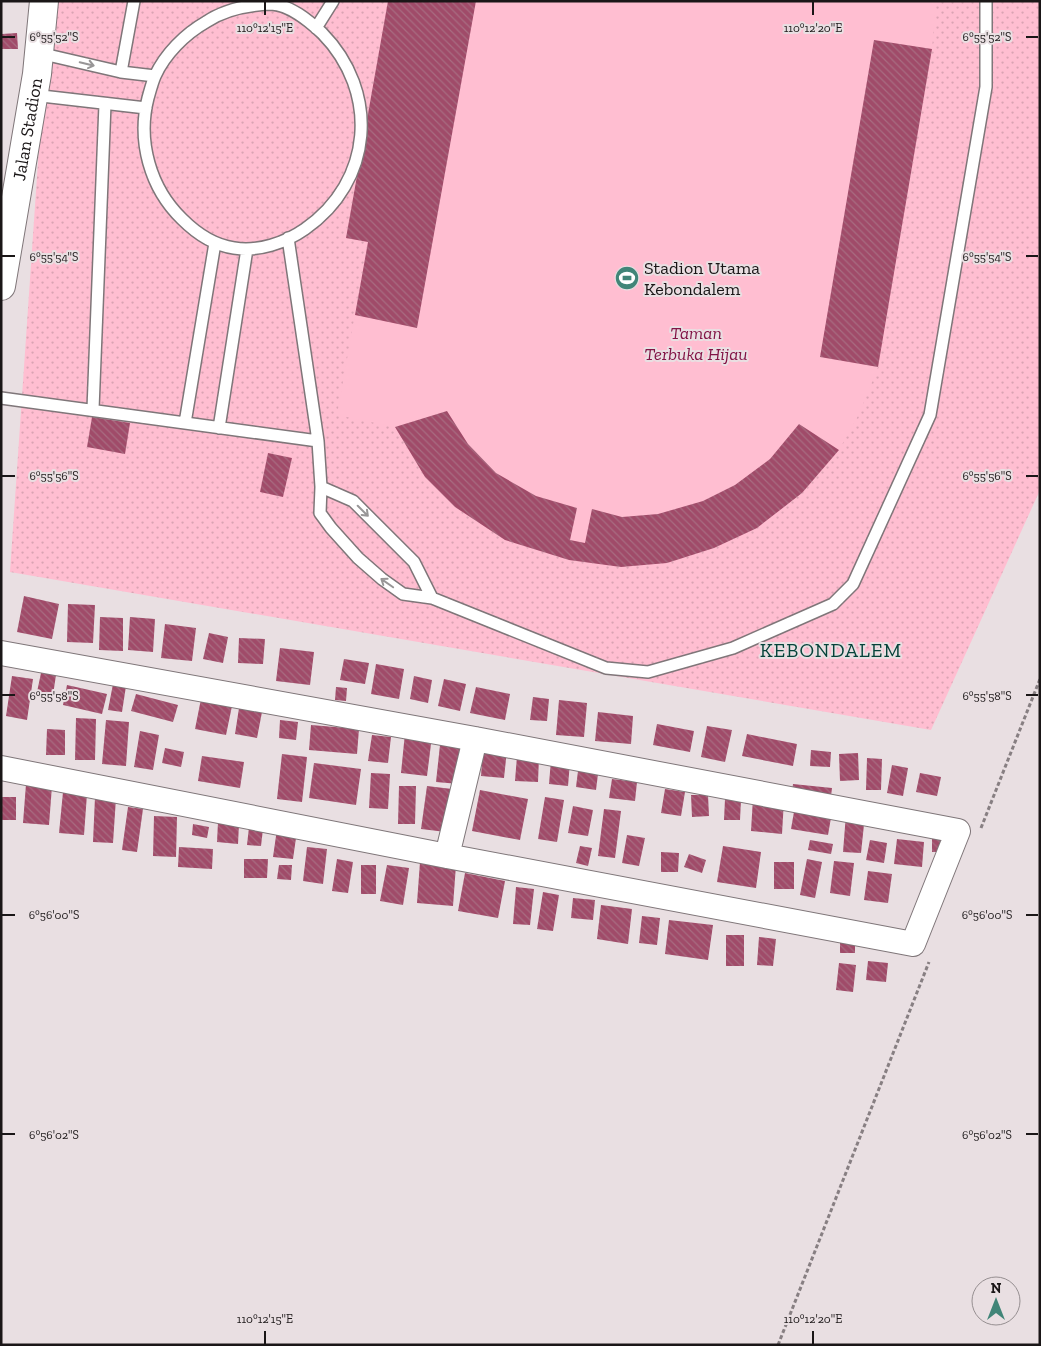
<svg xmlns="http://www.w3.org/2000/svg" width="1041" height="1346" font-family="'Zilla Slab',serif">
<defs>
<pattern id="green-dots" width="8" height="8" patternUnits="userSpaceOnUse" patternTransform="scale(1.25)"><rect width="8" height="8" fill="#ffbed1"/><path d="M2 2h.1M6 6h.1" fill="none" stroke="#daa3b3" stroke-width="1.8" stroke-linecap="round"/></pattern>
<pattern id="building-back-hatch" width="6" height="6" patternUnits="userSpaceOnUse" patternTransform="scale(1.25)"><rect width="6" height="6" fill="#a04b69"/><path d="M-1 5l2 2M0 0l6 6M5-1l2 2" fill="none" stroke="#a86c81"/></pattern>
</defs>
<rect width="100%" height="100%" fill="#e9dfe2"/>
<!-- green -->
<path fill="url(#green-dots)" d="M49 1H1040V490L931 730 10 572Z"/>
<!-- pitch -->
<path fill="#ffbed1" d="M388 1H935V10L932 49 878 367 859 414 839 450 802 493 757 528 714 548 667 563 621 567 569 560 505 540 455 507 425 477 395 427 337 415 368 242 346 238Z"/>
<!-- building -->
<path fill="url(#building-back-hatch)" d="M388 1H476L417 328 355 315 368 242 346 238Z
M17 33 18 49H2V34Z
M874 40 932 49 878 367 820 357Z
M447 411 468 444 496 473 536 496 577 508 570 540 585 543 592 509 622 517 658 514 703 501 735 485 770 459 799 424 839 450 802 493 757 528 714 548 667 563 621 567 569 560 505 540 455 507 425 477 395 427Z
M92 417 130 423 125 454 87 447Z
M268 453 292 458 283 497 260 492Z
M24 596 59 604 52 639 17 632Z
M68 604 95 605 93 643 67 642Z
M100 617 123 618V651L99 650Z
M130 617 155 619 153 652 128 650Z
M165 624 196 628 192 661 161 658Z
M209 633 228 637 223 663 203 659Z
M239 638 265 639 263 664 238 663Z
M280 648 314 652 310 685 276 681Z
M344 659 369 663 365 684 340 680Z
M376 664 404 669 399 699 371 694Z
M41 673 56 675 53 695 37 692Z
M12 676 33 679 27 720 6 716Z
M414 676 432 680 428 703 410 699Z
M444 679 466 684 460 711 438 706Z
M113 684 126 686 122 712 108 710Z
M67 685 107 694 102 714 63 705Z
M336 687 347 688 346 701 335 700Z
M476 687 510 694 505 720 470 713Z
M136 694 178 705 173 722 131 711Z
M533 697 549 699 547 721 530 720Z
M201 699 232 706 226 735 195 729Z
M559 700 587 703 584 737 556 735Z
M239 708 262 712 257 738 235 734Z
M598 712 633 716 631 744 595 741Z
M76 718 96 719 95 760H75Z
M106 720 129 722 126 766 102 764Z
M280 720 298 722 296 740 279 738Z
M657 724 694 731 690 752 653 745Z
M311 725 359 729 357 754 309 750Z
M707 726 732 730 725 762 701 757Z
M47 729 65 730V755H46Z
M140 731 159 735 153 770 134 767Z
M405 733 432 736 427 776 401 773Z
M747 734 797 744 793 766 742 756Z
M372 735 391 737 388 763 368 761Z
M440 745 463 747 459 784 436 782Z
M165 748 184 752 181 767 162 763Z
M483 748 507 750 504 778 481 776Z
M811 750 831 752 830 767 810 766Z
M858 753 859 780 840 781 839 754Z
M282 754 307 757 302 802 277 799Z
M202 756 244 762 240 788 198 781Z
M517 756 539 757 538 782 515 781Z
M867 758 882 759 881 790H866Z
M551 760 570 762 568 786 549 784Z
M314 763 361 769 356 805 309 798Z
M579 763 599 766 596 790 576 787Z
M892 765 908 768 903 796 887 793Z
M371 773 390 774 388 809 369 808Z
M920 773 941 777 937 796 916 792Z
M612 779 637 782 635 801 609 798Z
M26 784 52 786 49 825 23 823Z
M793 784 832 788 831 796 792 792Z
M399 786H416L415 824H398Z
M427 786 452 789 446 832 421 829Z
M665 789 685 792 681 816 661 813Z
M480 790 528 799 520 840 472 831Z
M63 792 87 794 84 835 59 833Z
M691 795H708L709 816 692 817Z
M1 797H16V820H1Z
M95 797 116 798 113 843 93 842Z
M545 797 564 800 557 842 538 839Z
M753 798 784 800 782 834 751 831Z
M725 799 741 800 740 820H724Z
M573 806 593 810 588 836 568 833Z
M795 806 832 812 828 835 791 829Z
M128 807 143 809 137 852 122 850Z
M604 809 621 811 615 858 598 856Z
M846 814 865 815 861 853 843 852Z
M154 816 177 817 176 857 153 856Z
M218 822 239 824 238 844 217 842Z
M193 824 209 827 207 838 192 835Z
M249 827 263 829 261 846 247 845Z
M277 829 297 831 293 859 273 857Z
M932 830H945V852H932Z
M627 835 645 838 639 866 622 863Z
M897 839 924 842 922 867 894 864Z
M810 840 833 844 831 854 808 850Z
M870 840 887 843 884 863 866 860Z
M580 846 592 848 588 866 576 863Z
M723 846 761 852 756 888 717 882Z
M179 847 213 849 212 869 178 867Z
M307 847 327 849 323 884 303 881Z
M661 852 679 853 678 872H661Z
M689 854 706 860 702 873 684 867Z
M244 859H268L267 878H244Z
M337 859 353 862 348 893 332 891Z
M807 859 822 862 815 898 800 895Z
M834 861 854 863 850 896 830 893Z
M420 862 456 865 453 906 417 903Z
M774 862H794V889H774Z
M279 865H292L291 880 277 879Z
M361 865H376V894H361Z
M387 865 409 868 403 905 380 901Z
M868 871 892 874 888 903 864 900Z
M465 873 505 881 498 918 458 911Z
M516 887 534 889 530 925 513 924Z
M543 892 559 895 553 931 537 929Z
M573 898 595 900 593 920 571 918Z
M601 905 632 909 628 944 597 939Z
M642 916 660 918 657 945 639 943Z
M669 920 713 925 708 960 665 954Z
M726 935H744V966H726Z
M759 937 776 939 773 966 757 965Z
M840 939H855V953H840Z
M868 961 888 963 886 982 866 980Z
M839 963 856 965 853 992 836 990Z"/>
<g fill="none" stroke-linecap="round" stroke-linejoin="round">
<!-- lane casing -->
<g stroke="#7f7679" stroke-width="14">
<path id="lane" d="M271 4C290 5 308 20 322 33 380 92 373 182 305 229 285 243 258 252 234 248 213 245 196 233 182 219 150 188 137 141 148 98 150 91 152 83 155 76 165 54 185 34 206 22 225 9 248 5 271 4Z
M316 28 333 1
M39 53 121 72 155 76
M121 72 134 1
M33 95 146 108
M288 238 318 441
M1 398 318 441 321 487 320 513 331 528 358 558 382 579 403 594 432 598 606 668 648 672 733 648 833 604 853 584 930 415 986 87V1
M93 409 105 104
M185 423 215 243
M219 428 247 249
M321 487 353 501 414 562 432 598"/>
</g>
<!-- street casing -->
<g stroke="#7f7679" stroke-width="26">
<path id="street" d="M1 653 475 739 958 831 913 944 447 856 1 768
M447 856 475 739"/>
</g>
<!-- secondary casing -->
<g stroke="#7f7679" stroke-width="30">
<g id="secondary">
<path id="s1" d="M1 286 37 74 44 1"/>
</g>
</g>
<!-- path -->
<path stroke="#877f82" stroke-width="3" stroke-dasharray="4 2.5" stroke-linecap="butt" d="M981 828 1040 679
M778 1345 929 962"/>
<!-- lane -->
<use href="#lane" stroke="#fff" stroke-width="11"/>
<!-- street -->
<use href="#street" stroke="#fff" stroke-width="24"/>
<!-- secondary -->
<use href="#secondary" stroke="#fff" stroke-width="28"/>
</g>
<!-- one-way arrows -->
<defs><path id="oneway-shaft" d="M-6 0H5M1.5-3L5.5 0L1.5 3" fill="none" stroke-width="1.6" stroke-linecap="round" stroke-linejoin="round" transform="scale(1.25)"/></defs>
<g stroke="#989697">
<use href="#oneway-shaft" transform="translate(87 64) rotate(13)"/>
<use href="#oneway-shaft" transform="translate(363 511) rotate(45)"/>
<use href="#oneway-shaft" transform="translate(387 583) rotate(-145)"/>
</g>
<!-- ticks -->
<path fill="none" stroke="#1a1617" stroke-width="2" d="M265 2V15M813 2V15M2 37H15M1026 37H1038M2 256H15M1026 256H1038M2 476H15M1026 476H1038M2 695H15M1026 695H1038M2 915H15M1026 915H1038M2 1134H15M1026 1134H1038M265 1331V1344M813 1331V1344"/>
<!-- icons -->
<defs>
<g id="stadium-disc" transform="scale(1.25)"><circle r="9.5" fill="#418578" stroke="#e9dfe2"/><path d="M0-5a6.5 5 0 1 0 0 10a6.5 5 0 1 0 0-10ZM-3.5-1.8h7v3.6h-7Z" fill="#fff"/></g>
</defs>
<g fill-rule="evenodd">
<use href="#stadium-disc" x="627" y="278"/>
</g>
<g text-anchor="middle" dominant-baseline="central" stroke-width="4" stroke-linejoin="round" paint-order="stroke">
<!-- street labels -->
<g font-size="18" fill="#1a1617" stroke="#e9dfe2">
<text stroke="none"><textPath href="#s1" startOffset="159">Jalan Stadion</textPath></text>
</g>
<!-- poi labels -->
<g font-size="18" fill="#1a1617" stroke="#e9dfe2" text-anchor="start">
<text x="644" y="268">Stadion Utama<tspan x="644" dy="21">Kebondalem</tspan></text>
</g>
<!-- park labels -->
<g font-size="18" font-style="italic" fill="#821446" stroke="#e9dfe2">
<text x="696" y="333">Taman<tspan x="696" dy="21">Terbuka Hijau</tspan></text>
</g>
<!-- quarter labels -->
<g font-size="20" letter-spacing="1" fill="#05433a" stroke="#e9dfe2">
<text x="831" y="650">KEBONDALEM</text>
</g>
</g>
<g font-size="12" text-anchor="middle" fill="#1a1617" stroke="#e9dfe2" stroke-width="4" stroke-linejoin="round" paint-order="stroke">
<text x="265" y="32">110°12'15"E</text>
<text x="813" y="32">110°12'20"E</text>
<text x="54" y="41">6°55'52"S</text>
<text x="987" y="41">6°55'52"S</text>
<text x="54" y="261">6°55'54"S</text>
<text x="987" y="261">6°55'54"S</text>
<text x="54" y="480">6°55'56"S</text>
<text x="987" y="480">6°55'56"S</text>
<text x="54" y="700">6°55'58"S</text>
<text x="987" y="700">6°55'58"S</text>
<text x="54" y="919">6°56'00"S</text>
<text x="987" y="919">6°56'00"S</text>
<text x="54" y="1139">6°56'02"S</text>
<text x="987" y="1139">6°56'02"S</text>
<text x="265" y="1323">110°12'15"E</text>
<text x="813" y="1323">110°12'20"E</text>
</g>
<!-- border -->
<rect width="1041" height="1346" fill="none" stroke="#1a1617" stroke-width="5"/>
<!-- north arrow -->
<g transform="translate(996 1301)"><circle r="24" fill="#e9dfe2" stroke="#968f91"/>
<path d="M0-4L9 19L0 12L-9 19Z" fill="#418578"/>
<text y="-8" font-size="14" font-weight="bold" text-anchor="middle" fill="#1a1617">N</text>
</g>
</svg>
